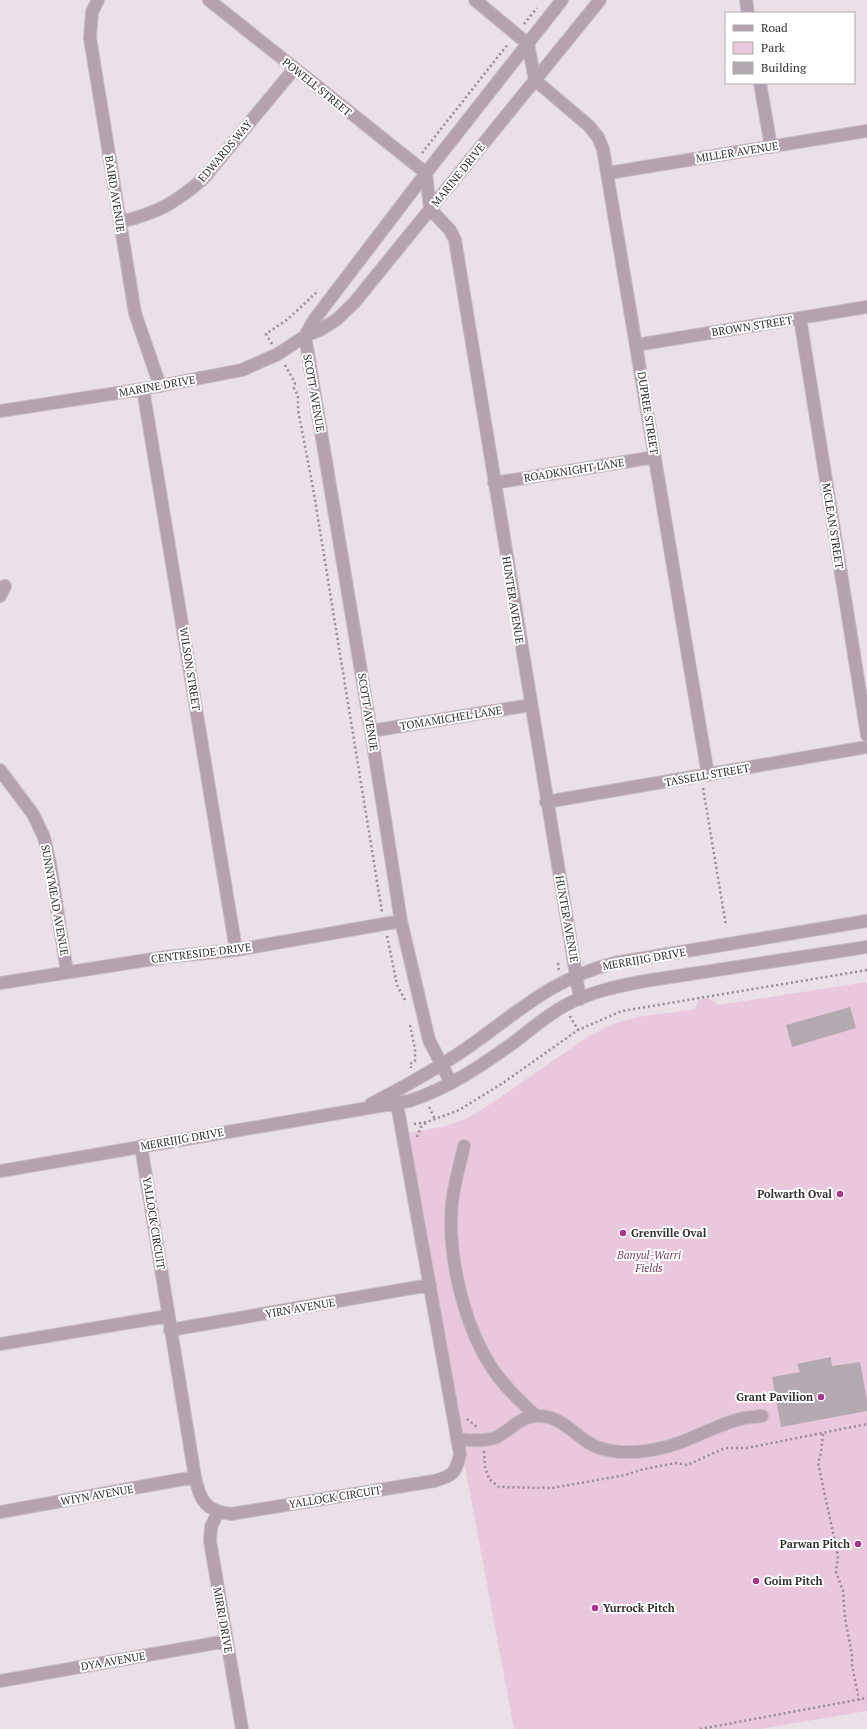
<svg xmlns="http://www.w3.org/2000/svg" width="867" height="1729" font-family="'PT Serif',serif">
<rect width="100%" height="100%" fill="#ece0e8"/>
<!-- green -->
<path fill="#e9c8de" d="M867 982V1711L761 1729H514L403 1134 441 1127 466 1119 492 1103 587 1037 612 1024 638 1017 695 1009 699 1000 708 998 718 1005Z"/>
<!-- building -->
<path fill="#b5a9b1" d="M850 1007 856 1028 792 1047 786 1025Z
M831 1357 832 1366 860 1362 867 1400V1411L781 1427 772 1377 800 1372 797 1364Z"/>
<g fill="none" stroke-linecap="round" stroke-linejoin="round">
<!-- minor casing -->
<g stroke="#c7bcc3" stroke-width="14">
<path id="minor" d="M98 0 92 12 90 38 135 313 160 386
M209 0 426 173 430 209 450 230 455 240 580 999
M475 0 528 44 535 80 589 126 598 137 603 149 708 775
M746 0 748 13
M760 83 771 147
M608 173 867 131
M120 222C157 213 174 204 203 179L294 69
M800 318 867 735
M305 336 371 731 401 921 429 1040 451 1083
M305 336 314 320 426 173 562 0
M636 345 867 307
M143 389 236 950
M0 411 143 389 242 370 278 354 305 336 320 330 336 320 354 303 600 0
M494 483 655 457
M0 596 5 586
M371 731 531 705
M0 770 33 814 44 837 50 864 67 972
M546 802 867 747
M0 983 166 957 236 950 401 921
M371 1104C404 1087 436 1069 467 1048 517 1013 551 979 614 963L867 921
M141 1146 195 1477C200 1501 206 1511 231 1514L434 1481C453 1476 456 1473 460 1454L397 1104
M464 1146C460 1165 454 1183 452 1203 447 1256 464 1327 494 1371 506 1388 521 1402 536 1416
M0 1171 409 1101C447 1089 481 1066 513 1043 530 1030 546 1016 564 1006 589 992 618 986 645 981L867 947
M170 1330 430 1285
M0 1344 168 1316
M457 1439C470 1440 485 1442 497 1437 511 1430 520 1416 537 1416 559 1415 572 1432 589 1443 598 1449 610 1451 621 1452 647 1453 675 1446 698 1435 713 1429 728 1421 744 1418 749 1417 756 1417 762 1416
M0 1512 195 1477
M218 1512 211 1527 210 1541 242 1729
M0 1681 227 1641"/>
</g>
<!-- path -->
<path stroke="#938a90" stroke-width="2.5" stroke-dasharray="2 3" stroke-linecap="butt" d="M524 24 537 8
M422 153 508 44
M272 344 266 334 288 319 318 291
M285 365 295 383 294 388 298 396V410L313 488 382 912
M703 788 726 926
M387 936 397 985 405 1000
M558 963 559 971
M570 1016 578 1030
M410 1025 415 1049V1061L410 1064 411 1068
M429 1107 435 1119
M414 1124 427 1122 459 1110 503 1083 578 1030 622 1011 867 970
M417 1137 421 1127 427 1122
M467 1419 477 1427
M823 1434 821 1453 818 1463 838 1556 836 1572 843 1591 845 1618 852 1655V1665L859 1700
M484 1451 485 1467 489 1479 499 1487 552 1488 625 1475 644 1469 676 1463 687 1465 725 1448H747L867 1424
M700 1729 867 1698"/>
<!-- minor -->
<use href="#minor" stroke="#b6a1af" stroke-width="12"/>
</g>
<!-- markers -->
<g fill="#a9358e" stroke="#fff" stroke-width="1.5">
<circle cx="840" cy="1194" r="4"/>
<circle cx="623" cy="1233" r="4"/>
<circle cx="821" cy="1397" r="4"/>
<circle cx="858" cy="1544" r="4"/>
<circle cx="756" cy="1581" r="4"/>
<circle cx="595" cy="1608" r="4"/>
</g>
<g text-anchor="middle" dominant-baseline="central" stroke-width="4" stroke-linejoin="round" paint-order="stroke">
<!-- street labels -->
<g font-size="11" fill="#332e31" stroke="#fff">
<text transform="translate(317 87) rotate(39)">POWELL STREET</text>
<text transform="translate(225 151) rotate(-50)">EDWARDS WAY</text>
<text transform="translate(737 152) rotate(-9)">MILLER AVENUE</text>
<text transform="translate(458 175) rotate(-51)">MARINE DRIVE</text>
<text transform="translate(115 194) rotate(81)">BAIRD AVENUE</text>
<text transform="translate(752 326) rotate(-9)">BROWN STREET</text>
<text transform="translate(157 386) rotate(-10)">MARINE DRIVE</text>
<text transform="translate(314 393) rotate(80)">SCOTT AVENUE</text>
<text transform="translate(648 413) rotate(81)">DUPREE STREET</text>
<text transform="translate(574 470) rotate(-9)">ROADKNIGHT LANE</text>
<text transform="translate(833 526) rotate(81)">MCLEAN STREET</text>
<text transform="translate(513 600) rotate(81)">HUNTER AVENUE</text>
<text transform="translate(190 669) rotate(81)">WILSON STREET</text>
<text transform="translate(368 712) rotate(81)">SCOTT AVENUE</text>
<text transform="translate(451 718) rotate(-9)">TOMAMICHEL LANE</text>
<text transform="translate(707 775) rotate(-10)">TASSELL STREET</text>
<text transform="translate(55 900) rotate(80)">SUNNYMEAD AVENUE</text>
<text transform="translate(567 919) rotate(80)">HUNTER AVENUE</text>
<text transform="translate(201 953) rotate(-7)">CENTRESIDE DRIVE</text>
<text transform="translate(644 959) rotate(-10)">MERRIJIG DRIVE</text>
<text transform="translate(182 1139) rotate(-10)">MERRIJIG DRIVE</text>
<text transform="translate(154 1223) rotate(81)">YALLOCK CIRCUIT</text>
<text transform="translate(300 1308) rotate(-10)">YIRN AVENUE</text>
<text transform="translate(97 1495) rotate(-10)">WIYN AVENUE</text>
<text transform="translate(335 1497) rotate(-9)">YALLOCK CIRCUIT</text>
<text transform="translate(223 1620) rotate(80)">MIRRI DRIVE</text>
<text transform="translate(113 1661) rotate(-10)">DYA AVENUE</text>
</g>
<!-- poi labels -->
<g font-size="11" font-weight="bold" fill="#332e31" stroke="#fff" text-anchor="end">
<text x="832" y="1194">Polwarth Oval</text>
<text x="631" y="1233" text-anchor="start">Grenville Oval</text>
<text x="813" y="1397">Grant Pavilion</text>
<text x="850" y="1544">Parwan Pitch</text>
<text x="764" y="1581" text-anchor="start">Goim Pitch</text>
<text x="603" y="1608" text-anchor="start">Yurrock Pitch</text>
</g>
<!-- park labels -->
<g font-size="11" font-style="italic" fill="#743b65" stroke="#fff">
<text x="649" y="1255">Banyul-Warri<tspan x="649" dy="13">Fields</tspan></text>
</g>
</g>
<!-- legend -->
<rect x="725" y="12" width="130" height="72" fill="#ffffff" stroke="#adabad"/>
<rect x="733" y="25" width="20" height="6" fill="#b6a1af" stroke="#adabad"/>
<text x="761" y="32" font-size="12" fill="#332e31">Road</text>
<rect x="733" y="42" width="20" height="12" fill="#e9c8de" stroke="#adabad"/>
<text x="761" y="52" font-size="12" fill="#332e31">Park</text>
<rect x="733" y="62" width="20" height="12" fill="#b5a9b1" stroke="#adabad"/>
<text x="761" y="72" font-size="12" fill="#332e31">Building</text>
</svg>
